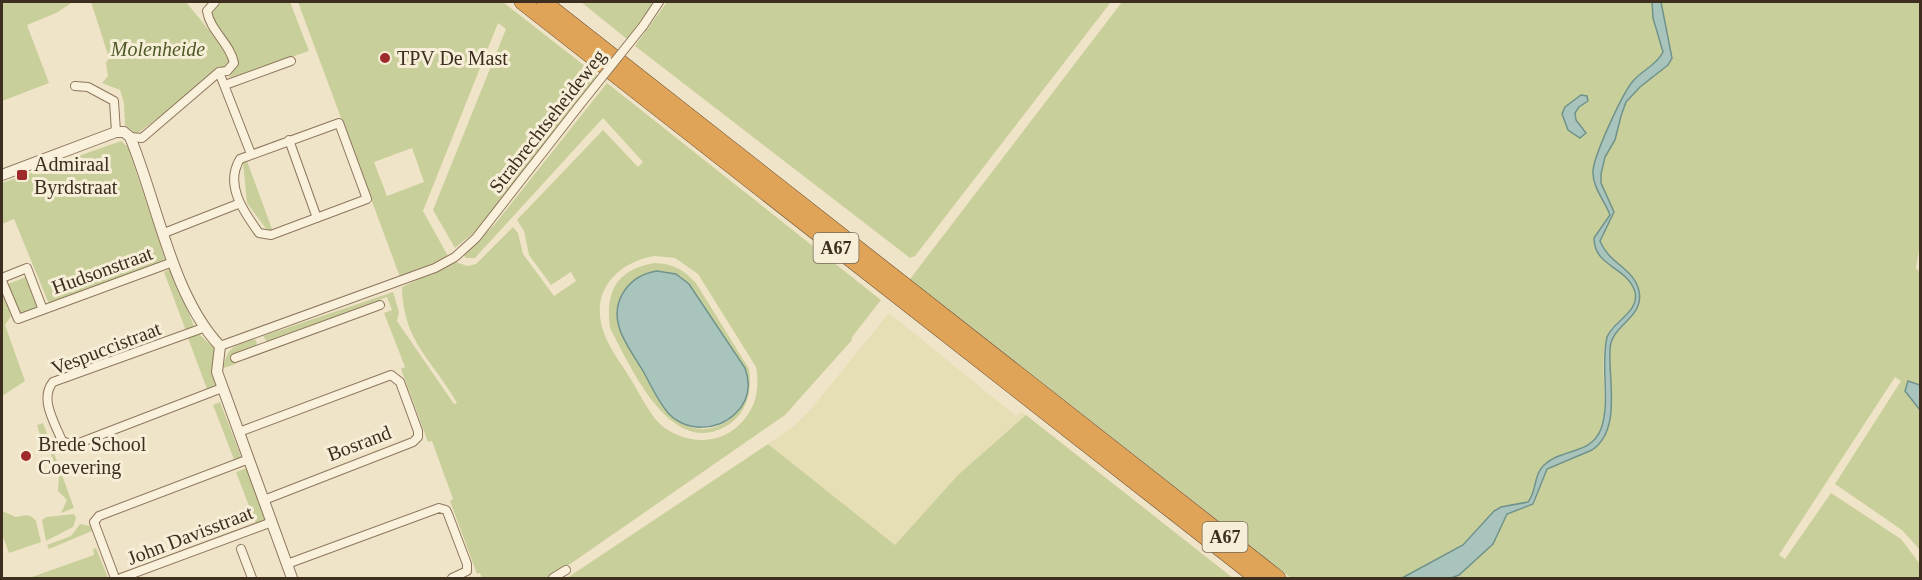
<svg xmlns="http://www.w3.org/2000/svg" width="1922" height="580" font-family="'Times New Roman',serif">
<rect width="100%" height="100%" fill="#f0e4c8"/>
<!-- farmland -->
<path fill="#e6deb5" d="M889 313 1016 416 1022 412 1026 415 958 475 895 545 768 444 793 427 811 409Z"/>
<!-- green -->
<path fill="#c9cf9b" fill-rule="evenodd" d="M2 2H73L56 13 27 25 49 83 2 101Z
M91 2H186L230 56 229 63 137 134 125 125 124 103 120 90 102 83 108 76 106 63 109 58Z
M222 2H290L309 51 229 78 238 58 210 20V11Z
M298 2H503L599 77 482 226 455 248 433 210 506 29 498 23 423 211 448 256 430 266 400 277ZM412 148 424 182 387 196 374 162Z
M581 2H654L627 39Z
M667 2H1111L915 256 910 258 635 46Z
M1122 2H1652L1655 28 1663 52C1657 65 1642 71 1633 81 1621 96 1592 158 1594 176 1595 190 1605 202 1610 215L1594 238C1594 264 1633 270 1635 295 1636 314 1614 319 1608 335 1597 364 1610 397 1602 426 1593 455 1562 447 1544 465 1533 476 1537 491 1528 502L1501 507 1494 511 1463 545 1411 575 1402 578H1291L910 279ZM1585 95 1582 104 1575 113 1576 120 1585 130 1583 137 1579 138 1565 125Z
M1661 2H1920V244L1916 268 1920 273V385L1911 381 1906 391 1920 410V550L1902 530 1835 484 1901 381 1895 377 1779 555 1785 559 1831 493 1901 539 1920 564V578H1451L1477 560 1507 514 1534 504 1547 469 1592 450 1610 419V343L1618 328 1636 312 1639 291 1608 257 1600 241 1614 212 1601 183V174L1605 157 1615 140 1621 116 1626 102 1640 87 1668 66 1672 58Z
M607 83 881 300 852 337V340L785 415 550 578H482L480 573 477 574 450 501 453 499 432 441 428 442 401 369 405 367 384 313 392 310 387 297 267 342 263 336 393 292 399 312 397 321 454 404 457 403C432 359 403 342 402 287L455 262 468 266 476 264 513 227 518 233 523 254 554 296 576 281 571 272 551 285 529 255 524 231 517 220 603 130 638 167 643 162 603 118 475 258H466L463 254 494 225ZM655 256 675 258 698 274 756 367C760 389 756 409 739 425 718 446 682 444 660 424 648 412 639 392 630 378 621 363 608 347 603 330 590 290 618 262 655 256Z
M121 141 128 147 166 262 49 304 14 219 2 224V183Z
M247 161 272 229 273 232 267 230 247 203 243 163Z
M655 263C673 264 683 269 696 283L749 369C752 389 748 410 731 423 673 464 631 368 610 328 605 291 617 269 655 263ZM664 271 682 277 749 380C748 396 742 410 729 420 685 449 660 401 643 370 628 344 599 305 634 281 644 274 651 271 664 271Z
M172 268 195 329 186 331 164 272Z
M26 277 38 307 20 315 8 284Z
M2 293 11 316 5 325 25 381 2 396Z
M199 334 215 349 212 372 217 385 207 389 188 338Z
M253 339 256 340 257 346 232 355 236 364 223 368C228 346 233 347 253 339Z
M220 402 242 459 235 462 213 405Z
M1026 415 1233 578H567L768 444 895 545 958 475Z
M43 423 74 508 61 513 67 500 58 491 59 477 44 434 40 435 37 425Z
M247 468 266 520 256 524 236 472Z
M2 511 16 517 27 515 32 517 36 521 41 542 9 553 2 534Z
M74 514 76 518 73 527 46 541 42 520 46 517Z
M80 524 90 526 92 531 49 549 47 545 71 536Z
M96 548 108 578H29L94 555 93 549Z"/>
<!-- water -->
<path fill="#a9c4bc" stroke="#6f938a" stroke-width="1.5" d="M1652 2H1661L1672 58 1668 65 1640 87 1626 102 1621 116 1615 140 1605 157 1601 174V183L1614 212 1600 241C1609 264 1634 268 1639 291 1645 318 1611 324 1610 349 1608 379 1622 430 1592 450L1547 469 1533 504 1507 514 1493 544 1459 575 1451 578H1402L1463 545 1494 511 1501 507 1528 502C1537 491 1533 476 1544 465 1562 448 1591 455 1601 429 1611 401 1600 367 1607 337 1613 321 1640 312 1635 292 1628 267 1594 267 1594 238L1610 215C1605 201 1592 187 1593 171 1594 155 1622 94 1633 81 1641 71 1657 65 1663 52L1653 18Z
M1581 95 1587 96 1588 101 1579 107 1575 113 1576 120 1586 133 1580 138 1568 130 1562 114 1565 107Z
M657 271 676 274 689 284 745 368C751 385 749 401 735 414 717 431 687 432 669 414 658 402 651 385 643 371 635 357 623 342 619 327 611 299 630 275 657 271Z
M1908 381 1920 385V410L1905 391Z"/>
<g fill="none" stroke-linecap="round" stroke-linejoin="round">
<!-- minor casing -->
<g stroke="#8d765c" stroke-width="10">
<path id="minor" d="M215 2 207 11C210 31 230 43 234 63L227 71 219 72 251 154
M643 26 659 2
M225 85 291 61
M75 86 88 87 114 101 116 132
M339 123 367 199 271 235 259 233C244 212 224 185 240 159Z
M130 137 142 138 219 72
M289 140 317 218
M164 233 238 204
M2 278 27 268 43 310
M2 281 18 319 173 262
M203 328 53 382C39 399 55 423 62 441L74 445 222 388
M220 346 435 268 455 257 476 238 579 106
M235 358 380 305
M239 432 391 375 400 382 418 431V437L413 442 264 500
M241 549 252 578
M287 564 439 508 446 510 448 514 467 564V571L452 578
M115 578 94 522 99 516 249 459
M121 578 272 522
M553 578 566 570"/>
</g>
<!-- tertiary casing -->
<g stroke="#8d765c" stroke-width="12">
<path id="tertiary" d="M2 175 116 132H124L130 137C157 201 172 296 220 346L217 372 292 578"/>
</g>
<!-- motorway casing -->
<g stroke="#5b4430" stroke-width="16">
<path id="motorway" d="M522 2 1257 578
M544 2 1278 578"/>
</g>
<!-- minor -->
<use href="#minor" stroke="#faf1dc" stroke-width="8"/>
<!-- tertiary -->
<use href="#tertiary" stroke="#faf1dc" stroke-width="10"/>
<!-- motorway -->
<use href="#motorway" stroke="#e0a458" stroke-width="15"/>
<!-- minor-bridge casing -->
<g stroke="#8d765c" stroke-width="10" stroke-linecap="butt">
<path id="minor-bridge" d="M579 106 643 26"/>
</g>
<!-- minor-bridge -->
<use href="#minor-bridge" stroke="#faf1dc" stroke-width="8"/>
</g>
<!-- markers -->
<g fill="#9e2a2b" stroke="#f7eed8" stroke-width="2">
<circle cx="385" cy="58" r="6"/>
<rect x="16" y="169" width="12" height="12" rx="3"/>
<circle cx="26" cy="456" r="6"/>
</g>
<g text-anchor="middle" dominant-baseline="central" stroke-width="6" stroke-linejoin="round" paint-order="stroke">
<!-- shield labels -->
<g fill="#f7eed8" stroke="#756857" stroke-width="1.5">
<rect x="813.5" y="233" width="45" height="30" rx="4.5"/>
<rect x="1202.5" y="522" width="45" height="30" rx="4.5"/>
</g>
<g font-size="18" font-weight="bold" fill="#3d2e20">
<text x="836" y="248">A67</text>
<text x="1225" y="537">A67</text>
</g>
<!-- park labels -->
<g font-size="20" font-style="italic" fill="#4d5a26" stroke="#f7eed8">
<text x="158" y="49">Molenheide</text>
</g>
<!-- poi labels -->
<g font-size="20" fill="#3d2e20" stroke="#f7eed8" text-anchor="start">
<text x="397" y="58">TPV De Mast</text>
<text x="34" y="164">Admiraal<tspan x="34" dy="23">Byrdstraat</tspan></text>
<text x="38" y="444">Brede School<tspan x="38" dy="23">Coevering</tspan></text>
</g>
<!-- street labels -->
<g font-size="20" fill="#3d2e20" stroke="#f7eed8">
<text transform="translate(547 121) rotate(-52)">Strabrechtseheideweg</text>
<text transform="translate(102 270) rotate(-20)">Hudsonstraat</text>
<text transform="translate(106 348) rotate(-21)">Vespuccistraat</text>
<text transform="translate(359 443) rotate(-21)">Bosrand</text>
<text transform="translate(190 535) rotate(-21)">John Davisstraat</text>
</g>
</g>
<!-- border -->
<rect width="1922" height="580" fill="none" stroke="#3d2e20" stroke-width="6"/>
</svg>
